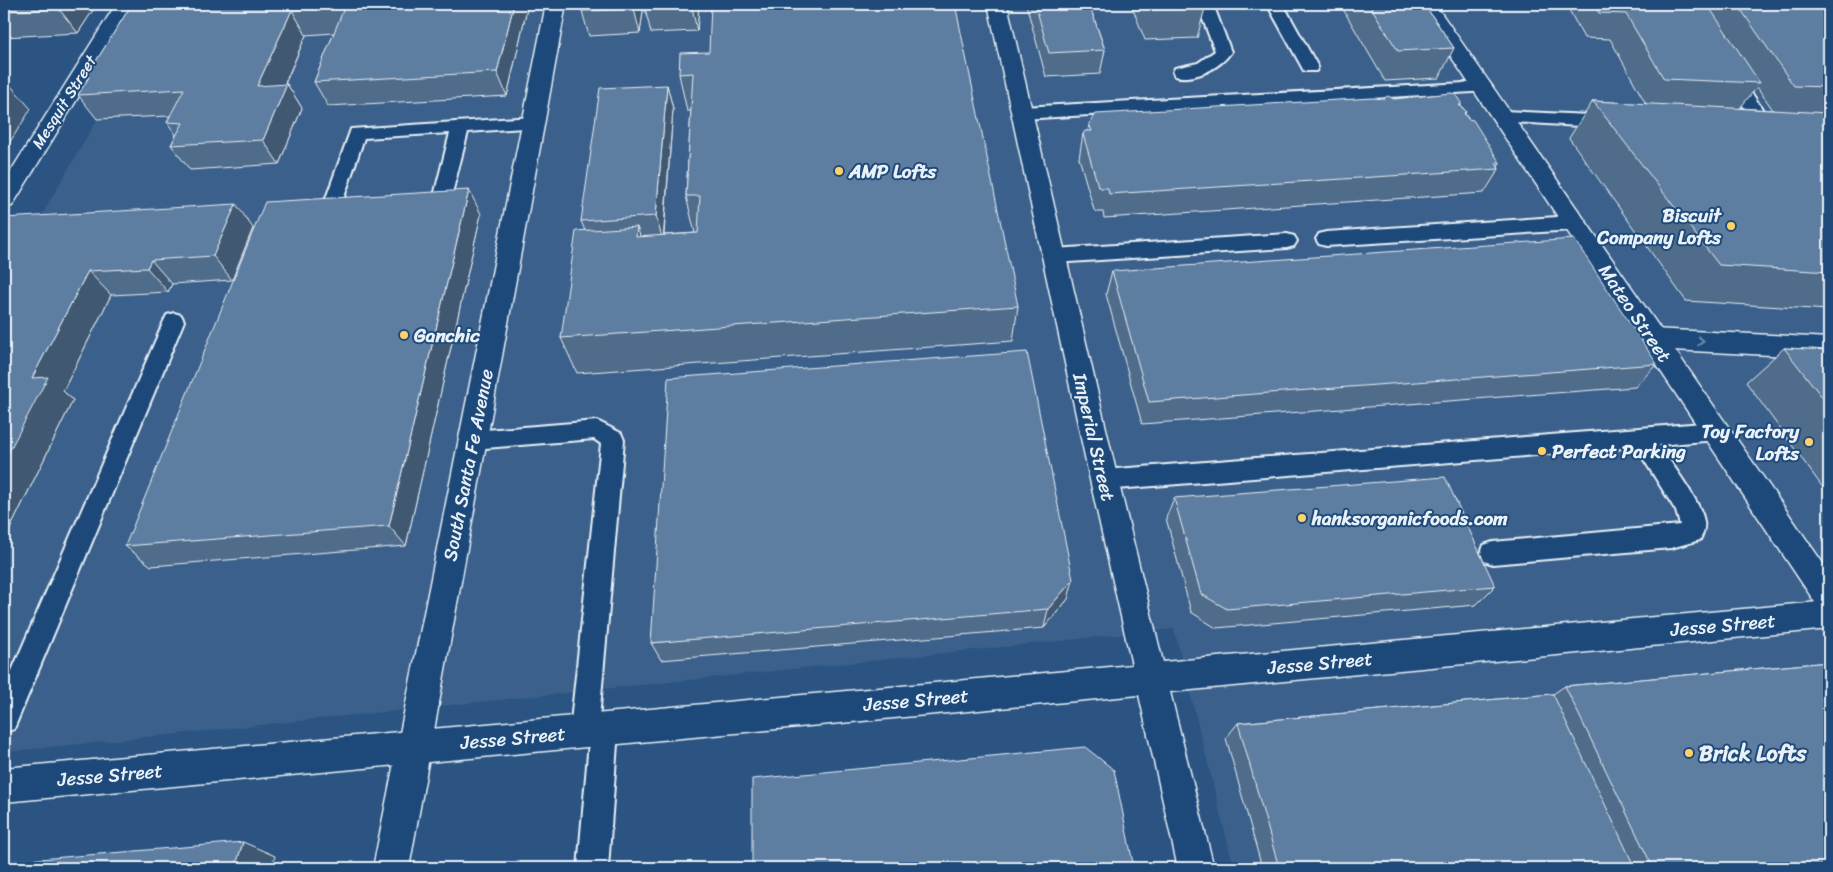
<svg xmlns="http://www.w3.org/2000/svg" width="1833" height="872" font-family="Sriracha,sans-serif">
<rect width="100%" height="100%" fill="#2b5482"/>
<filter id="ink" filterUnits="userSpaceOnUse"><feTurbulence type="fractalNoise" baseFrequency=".02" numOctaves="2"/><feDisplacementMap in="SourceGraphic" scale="10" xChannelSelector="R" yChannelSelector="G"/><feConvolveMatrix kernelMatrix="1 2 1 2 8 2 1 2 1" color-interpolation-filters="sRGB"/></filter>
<g filter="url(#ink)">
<!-- built -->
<path fill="#3a608b" d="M164 4H1829V868H1234L1174 629 4 752V280Z"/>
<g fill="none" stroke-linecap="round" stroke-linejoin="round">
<!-- service casing -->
<g stroke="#e8f1f8" stroke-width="4">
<path id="service" d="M1197 4H1213L1231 52C1220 68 1195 81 1175 76L1173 72 1175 68 1198 63 1215 51Z
M1267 4H1283L1318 67 1316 71H1304Z
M1730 68 1736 69 1774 127 1777 131 1774 135 1768 137 1762 135 1722 73 1724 69Z
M1483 82 1489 83 1492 87 1489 91 1022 119 1016 117 1013 113 1016 109 1022 107Z
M1503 111 1612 116 1618 118 1621 122 1618 126 1612 128 1497 121 1494 117 1497 113Z
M533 117 539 119 542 123 539 127 468 132 450 201 443 202 436 201 434 196 450 133 364 138 341 206 334 207 327 206 325 201 351 129Z
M1573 216 1580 218 1583 223 1580 228 1573 230 1326 246 1319 244 1316 239 1319 234 1326 232Z
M1287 234 1294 236 1297 241 1294 246 1287 248 1054 263 1047 261 1044 256 1047 251 1054 249Z
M174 313 181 315 184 321 14 729 4 733V689L164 321 167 315Z
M597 421 621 433 624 440 599 719 604 717 614 721 618 730 608 868H578L589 742 584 744 574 740 570 731 601 444 594 439 473 449 465 447 462 440 465 433 473 431Z
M1716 422 1724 425 1727 431 1724 437 1716 440 1659 445C1670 462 1702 503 1704 522 1705 529 1703 534 1700 540L1671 548 1493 564 1484 561 1481 553 1484 545 1493 542 1680 525 1676 511 1636 447 1104 490 1096 487 1092 480 1096 473 1104 470Z"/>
</g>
<!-- minor casing -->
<g stroke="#e8f1f8" stroke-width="3">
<path id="minor" d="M116 4H135L12 206 4 208V182Z
M988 4H1007L1118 480 1163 662 1829 601V629L1170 692 1214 868H1178L1139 695 4 802V768L1132 665 1090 480Z
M1652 329 1829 338V358L1652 349 1643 346 1639 339 1643 332Z"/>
</g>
<!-- tertiary casing -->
<g stroke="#e8f1f8" stroke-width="3">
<path id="tertiary" d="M546 4H566L409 868H373Z
M1416 4H1435L1829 572V611L1818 607Z"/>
</g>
<!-- service -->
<use href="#service" fill="#1f4a7a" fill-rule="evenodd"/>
<!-- minor -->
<use href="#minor" fill="#1f4a7a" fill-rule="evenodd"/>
<!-- tertiary -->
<use href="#tertiary" fill="#1f4a7a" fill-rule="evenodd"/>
</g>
<!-- wall -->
<path fill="#506c8a" stroke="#e8f1f8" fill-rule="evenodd" d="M4 4H97L78 33 4 37Z
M132 4H528L507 96 328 106 314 82 334 33 306 35 285 84H287L302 108 279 164 190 170 171 145 176 135 167 122 170 116 97 119 78 95 87 80 86 77Z
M583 4H644L640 33 589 36 582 11Z
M699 4 697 31 651 33 645 8Z
M1026 4H1089L1105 50 1100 74 1046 77Z
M1131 4H1203L1205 8 1197 38 1145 40Z
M1340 4H1424L1454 48 1439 78 1385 81Z
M1566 4H1829V310L1686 301 1569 138 1593 101 1646 104 1610 39 1584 38ZM1757 87 1773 110 1740 108Z
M709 52 1018 306 1013 341 577 373 561 338 585 231 581 221 667 85 673 109 664 235 695 233 686 196 691 111H687L679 74Z
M1384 98 1461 105V106L1466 111 1465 114 1500 163 1498 167 1499 169 1484 193 1104 218 1103 212H1096L1094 210 1079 158 1083 134 1088 131 1089 124 1383 99Z
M481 214 406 546 151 566 125 546Z
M4 218 253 228 232 280 172 284 168 292 111 295 63 391 73 400 4 541Z
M1112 271 1657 364 1635 387 1142 424 1106 294Z
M1784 348 1829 350V496L1746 382Z
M1174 498 1495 586 1476 605 1216 628 1191 612 1166 518Z
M1068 599 1044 628 661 660 651 643Z
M1829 662V868H1262L1226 738 1238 723 1553 694 1565 686Z"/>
<!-- shaded-wall -->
<path fill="#415871" stroke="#e8f1f8" d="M63 4H97L78 33 59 9Z
M514 4H528L507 96 497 72Z
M635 4H644L640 33 634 9Z
M693 4H699L697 31 692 7Z
M292 10 306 35 273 110 257 86Z
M5 79 31 109 4 151V81Z
M287 84 302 108 279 164 263 140Z
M667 85 673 109 663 241 656 216Z
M469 190 481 214 406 546 389 526Z
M236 204 253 228 232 280 213 256Z
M637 227 649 263 636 237Z
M151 260 172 284 168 292 147 268Z
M88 271 111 295 63 391 73 400 4 541V461L32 378Z
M1073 580 1068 599 1044 628 1048 609Z
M243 842 275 856 272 868H235Z"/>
<!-- building -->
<path fill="#5d7da1" stroke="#e8f1f8" d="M4 4H63L59 9 4 11Z
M132 4H514L497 72 314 82 344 8 292 10 257 86 287 84 263 140 171 145 183 123 167 122 184 89 78 95 89 77H86Z
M583 4H635L634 9 582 11Z
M645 4H693L692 7 645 8Z
M711 4H955L1018 306 561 338 576 231 637 227 636 237 698 233 700 196H686L693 73 679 74 680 53 709 52Z
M1035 4H1089L1105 50 1049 53Z
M1149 4H1203L1205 8 1151 10Z
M1369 4H1424L1454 48 1398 51Z
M1594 4H1707L1760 83 1664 79 1626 14 1599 13Z
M1737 4H1829V87L1794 86Z
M667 85 656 216 581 221 600 88Z
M1451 93 1455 94 1461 103V105H1459L1466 111 1464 113 1468 119 1473 120 1500 163H1496L1499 169 1109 194 1108 188H1101L1098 186 1083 134 1085 131H1092L1089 124 1096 114 1373 98 1385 99 1384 98 1388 96 1394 99Z
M1593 101 1829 113V272L1719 265Z
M469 190 389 526 125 546 265 202Z
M236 204 213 256 151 260 147 268 88 271 32 378 48 377 4 461V218Z
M1574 239 1657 364 1149 402 1112 271Z
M1784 348 1829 350V406Z
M1027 352 1073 580 1048 609 651 643 668 378Z
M1445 477 1495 586 1227 609 1201 594 1174 498Z
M1829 662V865L1796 868H1653L1565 686Z
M1553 694 1635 868H1279L1238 723Z
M1085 747 1114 770 1134 868H752V779Z
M243 842 235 868H4V862Z"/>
<!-- one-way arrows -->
<defs><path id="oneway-chevron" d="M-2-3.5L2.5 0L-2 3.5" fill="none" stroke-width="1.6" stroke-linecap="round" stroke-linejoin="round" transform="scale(1.25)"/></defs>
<use stroke="#6f8dac" href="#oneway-chevron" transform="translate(1701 341) rotate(3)"/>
</g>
<!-- markers -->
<g fill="#ffd166" stroke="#1f4a7a" stroke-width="2">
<circle cx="839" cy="171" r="5"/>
<circle cx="1731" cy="226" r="5"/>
<circle cx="404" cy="335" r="5"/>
<circle cx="1809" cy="442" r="5"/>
<circle cx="1542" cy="451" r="5"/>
<circle cx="1302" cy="518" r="5"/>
<circle cx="1689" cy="753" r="5"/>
</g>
<g text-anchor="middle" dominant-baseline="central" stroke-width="4" stroke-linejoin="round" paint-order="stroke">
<!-- far-street labels -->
<g font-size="16" fill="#e8f1f8" stroke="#1f4a7a">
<text transform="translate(64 102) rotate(-58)">Mesquit Street</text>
</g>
<!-- poi labels -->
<g font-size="19" font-weight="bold" fill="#e8f1f8" stroke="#1f4a7a" text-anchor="start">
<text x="849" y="171">AMP Lofts</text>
<text x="1721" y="215" text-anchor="end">Biscuit<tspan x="1721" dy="22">Company Lofts</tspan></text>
<text x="414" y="335">Ganchic</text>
<text x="1799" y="431" text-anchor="end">Toy Factory<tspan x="1799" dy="22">Lofts</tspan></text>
<text x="1552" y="451">Perfect Parking</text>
<text x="1312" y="518">hanksorganicfoods.com</text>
</g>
<!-- street labels -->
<g font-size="19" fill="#e8f1f8" stroke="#1f4a7a">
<text transform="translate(1635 313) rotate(56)">Mateo Street</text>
<text transform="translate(1094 437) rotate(77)">Imperial Street</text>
<text transform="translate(468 465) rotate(-79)">South Santa Fe Avenue</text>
<text transform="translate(1723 625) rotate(-5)">Jesse Street</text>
<text transform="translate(1320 663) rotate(-5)">Jesse Street</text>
<text transform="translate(916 700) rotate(-5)">Jesse Street</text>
<text transform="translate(513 738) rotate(-5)">Jesse Street</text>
<text transform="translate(110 775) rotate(-5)">Jesse Street</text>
</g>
<!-- near-poi labels -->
<g font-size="22" font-weight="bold" fill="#e8f1f8" stroke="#1f4a7a" text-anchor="start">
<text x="1699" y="753">Brick Lofts</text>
</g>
</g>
<!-- margin -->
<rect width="1833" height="872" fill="none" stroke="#1f4a7a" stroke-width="20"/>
<rect x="10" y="10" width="1813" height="852" fill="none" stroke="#e8f1f8" stroke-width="2" filter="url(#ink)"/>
</svg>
